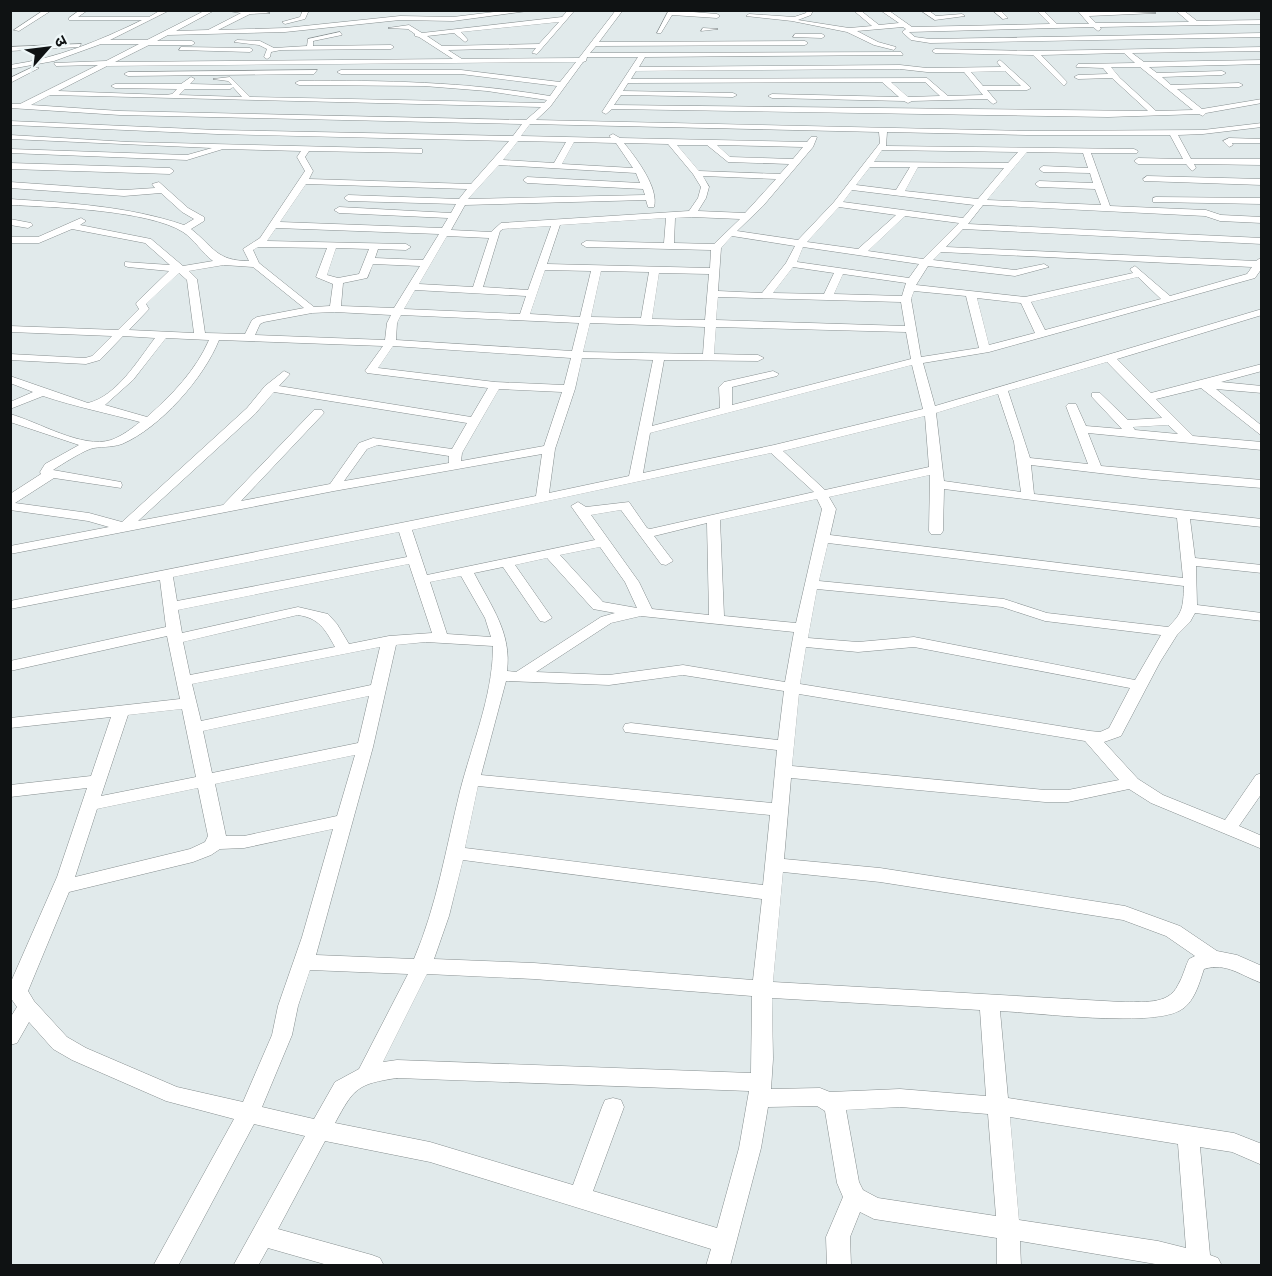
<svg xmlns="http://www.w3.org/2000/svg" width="1272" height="1276" font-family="'Source Sans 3','Noto Sans Devanagari',sans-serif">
<rect width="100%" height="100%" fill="#e1eaeb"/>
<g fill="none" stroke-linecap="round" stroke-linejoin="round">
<!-- minor casing -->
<g stroke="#868e8f" stroke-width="1">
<path id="minor" d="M44 10H52L19 31 14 30Z
M80 10H88L78 17H149L161 10H170L110 40H147L206 10H215L176 31 208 30 241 13 222 10H258L270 13 250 14 218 30 285 28 400 16 453 17 511 10H535L453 21 400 20 285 32 168 35 157 41H192L195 43 192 45H149L115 62 453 59 419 37 415 36V34L408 29 388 28 409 25 422 33 562 17 568 10H575L537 54 532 53 536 48 448 50 462 59 579 58 616 10H623L599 42 805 41 808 43 805 45 596 46 590 53 901 52 903 55 645 57 639 67 900 65 927 68 1001 67 997 62 1000 60 1031 88 1027 90H987L997 102 993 104 987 99 912 101 908 103 904 101 772 98 768 96 772 94 899 97 882 82 628 83 623 91 733 93 737 95 733 97 621 95 614 105 1148 111 1112 78 1078 79 1074 77 1078 75 1108 74 1103 68 1076 67 1078 64 1135 63 1124 53 1041 55 1067 82 1064 86 1033 55 935 53 932 51 935 49 1035 51 1262 47V51L1132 53 1144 62 1262 60V64L1149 67 1157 73 1222 71 1226 73 1222 75 1162 77 1171 85 1239 83 1243 85 1239 87 1177 89 1202 109 1262 99V103L1206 113 1203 116 1199 114 1108 117 612 109 606 114 602 112 638 57H587L586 61 583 62 550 107 536 120 1027 131 1203 130 1262 123V127L1203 134 1178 135 1191 159H1262V165L1194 164 1196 168 1192 171 1186 164H1138L1134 161 1138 158 1183 159 1170 135H1027L887 132 886 146 1134 149 1138 151 1137 153H1091L1110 206 1206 210 1221 215 1262 217V223L1220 221 1205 216 983 205 968 224 1262 238V244L963 229 946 247 1256 261 1262 257V268L1255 278 989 352 923 363 935 406 1262 309V315L1117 359 1151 393 1262 364V371L1221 382 1262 386V393L1216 389 1262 426V436L1201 388 1156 399 1193 436 1262 442V450L1088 433 1101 466 1262 480V488L1150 479 1031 465 1034 494 1262 519V527L1190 519 1195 558 1262 565V573L1196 566 1197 605 1262 613V621L1195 613 1190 622 1177 635 1160 662 1121 736 1104 742 1138 779 1163 795 1225 820 1256 775 1262 773V793L1239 826 1262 836V849L1151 803 1129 789 1068 802H1045L791 778 784 859 880 868 1125 906 1180 926 1217 951 1237 955 1262 966V983C1241 976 1227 962 1204 969 1199 984 1194 1004 1179 1011 1148 1027 1039 1013 1000 1011L1008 1098 1234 1133 1262 1144V1165L1232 1152 1200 1147 1210 1255 1218 1258 1222 1266H1167L1020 1241 1021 1266H997V1238L874 1219 860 1212 850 1237 851 1266H827L826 1237 843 1197 837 1183 825 1111 817 1106 768 1107 761 1148 730 1266H706L711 1249 430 1162 325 1141 278 1229 372 1255 380 1258 384 1266H331L268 1248 258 1266H233L305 1136 254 1124 178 1266H153L234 1119 166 1101 72 1060 53 1049 29 1022 17 1043 10 1045V1018L17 1007 10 997V984L57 877 87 788 10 797V785L91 776 111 717 10 728V718L180 699 167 636 10 671V661L166 627 160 580 10 609V601L536 496 542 454 334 491 10 554V546L109 527 88 521 10 510V494L41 474 40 472 45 464 79 445 10 422V414C39 422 82 449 111 440 122 436 131 429 140 422 107 413 76 407 43 396L10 409V402L33 392 10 383V376L88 403C117 396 138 360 155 338L123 336 100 360 86 364 10 360V354L85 358 92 356 112 336 10 332V326L118 330 139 309 136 304 137 302 169 271 128 267 125 266V262L170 265 145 243 72 229 39 243H10V237H38L81 218 86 221 80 225 151 239 183 266 213 261C202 253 195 240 183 232 148 210 53 207 10 205V199C69 203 128 206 184 225L194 219 182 212 161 193 124 196 10 188V182L124 190 155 188 152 184 159 182 188 208 204 217V221L191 229C214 247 216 261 249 261L243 249 260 238 305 171 297 157 301 151 223 149 187 160 10 153V149L187 155 212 148 10 139V135L129 142 419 149H422V153L309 151 305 157 313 171 309 179 471 184 509 141 217 134 10 125V121L217 130 513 136 522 124 120 115 10 108V104H20L98 65 56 66 54 63 106 61 139 44H101L54 61 10 69V65C58 58 99 41 142 20H69V18ZM559 22 539 44 442 46 427 36 454 33 465 42 468 40 461 32ZM576 62 560 82 461 70H341L337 72 341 74H461L557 86 550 96C466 82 383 80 299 81L295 83 299 85 424 86 487 91 547 100 544 103 250 97 230 77 213 79 228 81 232 85 190 84 195 79 191 77 181 84H115L111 86 115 88 177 89 172 94 166 95 58 91 107 66ZM1111 67H1140L1193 110 1156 111 1120 78ZM900 69 927 72H964L983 95 948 96 927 78 631 79 636 71ZM1005 71 1021 86H983L971 72ZM891 82H925L940 96 908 97ZM233 87 242 97 179 95 185 89H230ZM50 95 541 107 526 120 120 111 31 105ZM530 124 879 132 880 143 834 202 798 240 737 231 763 206 813 147 817 137H811L807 142 620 138 613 134 609 136 611 138 521 136ZM518 141 566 142 554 163 503 160ZM574 142 616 143 633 168 562 164ZM624 143 668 144 693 174 701 187 698 198 689 211 501 223 491 232 451 230 465 205 646 200 648 207H654C659 188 637 159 624 143ZM677 145H707L728 162 789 164 780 174 699 171ZM717 145 803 147 793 159 730 157ZM882 150 1018 152 1008 163 874 162ZM1027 152 1083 153 1088 168 1043 166 1039 169 1043 172 1090 173 1093 183 1039 181 1035 184 1039 187 1095 189 1101 205 987 200ZM499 165 636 173 640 183 527 177 523 180 527 183 643 189 645 195 468 199ZM870 167H910L896 190 856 185ZM918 167 1004 168 978 199 905 191ZM703 176 776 179 745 213 698 211 706 198 709 187ZM306 184 467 189 459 199 348 195 344 198 348 201 456 204 451 213 339 207 334 210 339 213 448 218 442 228 280 222ZM852 190 974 205 963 218 843 202ZM839 207 896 215 858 249 807 242ZM905 216 959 223 923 259 868 251ZM692 217 740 219 714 244 674 243 675 218ZM666 218 664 243 586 241 581 244 586 247 711 250 710 268 547 264 560 225ZM551 226 528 290 483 287 500 231 503 229ZM276 228 439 234 423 260 375 258 378 249 406 250 411 247 406 244 267 241ZM447 236 489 238 473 287 419 284ZM732 236 795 246 786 263 762 293 718 291 721 248ZM258 247 327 248 316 277 333 284 330 306 314 307 259 263 253 250ZM803 247 919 264 909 278 797 262ZM336 248 369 249 359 274 338 278 327 275ZM941 252 1252 267 1247 274 1170 296 1135 266 1130 269 1133 273 1025 297 916 285 928 266 1015 276 1049 267 1044 264 1015 270 933 260ZM373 264 420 266 394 308 341 306 343 283 367 278ZM224 265 253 267 304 308 257 317 252 320 245 334 205 333 197 279 189 271ZM793 267 834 273 824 294 773 293ZM545 270 591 271 580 317 530 314ZM601 271 649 272 641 318 591 317ZM179 273 187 280 194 333 129 330 149 309 146 304ZM659 273 709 274 705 320 652 319ZM843 274 906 283 902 296 834 294ZM1138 277 1161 299 1045 330 1031 302ZM415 290 526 296 520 314 404 309ZM914 291 966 296 979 348 921 357 911 299ZM718 297 901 302 905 326 716 320ZM977 298 1021 303 1035 333 989 345ZM335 312 391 315 387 323 385 340 255 335 260 324 264 322 312 313ZM401 315 579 323 572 351 396 340 397 323ZM590 323 705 327 703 354 583 352ZM716 327 906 332 911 359 732 405V387L777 376 779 374 773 371 724 382 719 387 720 408 652 426 664 360 758 361 764 358 758 355 714 354ZM166 338 209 340C196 370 172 395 147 417L105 405 133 380ZM219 340 383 346 365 371 367 373 488 388 471 417 279 386 290 374 284 371 265 386 247 408 122 522 89 513 15 503 54 478 121 488 122 485 121 482 53 470C64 463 78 454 90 449 99 446 111 448 122 444 160 428 204 378 219 340ZM393 346 571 358 564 385 495 382 378 368ZM582 358 653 360 629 476 549 493 555 449 575 389ZM1107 362 1162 418 1128 420 1100 393H1092V397L1122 429 1086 426 1076 404H1068L1066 406 1088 464 1030 458 1008 391ZM912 365 923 409 774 445 643 473 650 433ZM499 389 562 392 544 446 461 461 462 453ZM274 392 467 423 452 449 373 438 359 443 330 484 241 501 324 413 322 410H314L223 505 138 521 255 414ZM998 394 1014 442 1021 492 944 481 936 413ZM925 416 929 467 825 490 783 451ZM1168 425 1178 434 1135 430 1133 427ZM378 445 449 456V463L344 481 367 449ZM771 453 814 492 650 529 647 528 629 502 586 507 578 502 571 506 595 540 427 575 412 530ZM930 475 929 531 931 534H941L943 531 944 489 1177 518 1183 578 830 535 836 509 829 497ZM817 499 822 509 796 623 724 616 720 520ZM621 510 661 564 666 565 673 561 654 536 707 523 709 615 652 609 639 582 591 515ZM399 532 407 557 177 601 173 577ZM828 543 1184 586C1183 607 1183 613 1168 627L1047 613 1004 599 819 581ZM600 547 625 582 637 608 603 602 560 555ZM547 558 593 609 615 613 601 617 516 672 507 671C512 633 491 606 474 573L503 567 540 621 545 622 552 618 515 565ZM409 564 432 633 389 636 349 644 337 624 328 614 298 607 182 633 178 610ZM461 576 485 618 491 637 447 634 430 582ZM817 589 1002 607 1045 621 1161 635 1135 680 914 637 858 642 808 638ZM298 615C319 618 325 629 335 647L190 675 183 642ZM641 616 794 632 785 682 683 665 609 675 536 672 611 623ZM426 642 493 646V649C492 698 472 744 460 791 446 848 437 905 414 959L316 955 373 747 396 645ZM380 647 371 685 201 721 192 684ZM806 647 858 652 914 647 1130 688 1109 728 1100 732 1090 731 800 684ZM683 675 784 691 778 740 631 723 625 724 623 728 625 732 777 750 772 803 481 775 506 681 609 685ZM799 694 1085 741 1119 780 1068 790H1045L792 766ZM369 696 358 743 212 773 203 731ZM182 709 196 777 101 796 128 715ZM355 755 337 816 244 836H226L215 784ZM478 786 770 815 763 885 465 848ZM198 788 208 836 205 842 190 849 75 877 97 809ZM333 829 302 937 278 1006 272 1035 243 1102 177 1087 86 1048 67 1037 34 1001 28 991 69 892 193 862 211 855 220 849 244 848ZM463 860 762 899 753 980 534 963 434 959 449 916ZM783 872 880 882 1123 920 1166 936 1195 956 1189 959C1185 967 1183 977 1178 985 1168 1006 1142 1001 1122 1002L773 982ZM310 970 408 974 359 1069 335 1082 314 1119 262 1107 292 1035 298 1006ZM427 974 534 979 752 996 751 1073 397 1060 383 1062ZM772 998 980 1010 986 1096 900 1089 830 1092 820 1088 771 1089 773 1059ZM397 1078 749 1091 739 1148 717 1228 593 1191 624 1107 621 1100 613 1098 605 1100 602 1107 573 1185 430 1142 335 1123C354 1088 357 1084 397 1078ZM900 1107 988 1114 996 1216 878 1198 863 1190 859 1182 846 1110ZM1010 1117 1178 1144 1186 1248 1158 1241 1019 1220Z
M303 10H309L305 19 285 24 282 22 300 17Z
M669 10 717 14 720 16 717 18 672 15 661 33H657Z
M807 10H813L811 15 798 20 849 28 872 26 853 10H860L879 25 899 23 880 10H888L912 27 1050 24 1036 10H1043L1057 24H1089L1077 10 1156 13 1089 16 1096 23 1189 22 1175 10H1183L1197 21 1262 20V24L1100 27 1101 29 1098 31 1093 27 909 32 915 37 930 39 1262 33V37L930 43 911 40 902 32 906 29 903 27 857 31 878 42 896 47 894 50 874 45 847 32 792 21 746 16 749 14 794 17 806 13Z
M920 10H928L936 16 962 14 965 16 935 20Z
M992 10H1000L1008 18 1003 19Z
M1258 10H1262V13Z
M703 28 718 29 701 31Z
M340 32 342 35 313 41V46L391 45 394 47 391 49 281 50 271 52 270 57 267 59 264 57 267 49 259 45 234 42 237 40 260 41 274 48 307 46 308 39Z
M795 34H822L825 36 822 38 793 37Z
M81 44 79 47 10 51V47Z
M181 47 250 48 253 50 250 52 179 50Z
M33 67 39 68 10 83V78Z
M317 70 314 74 128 76 124 74 128 72Z
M1229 138 1262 139V143H1232L1233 145 1229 147 1223 141Z
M10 163 170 168 174 171 170 174 10 169Z
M1147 176 1262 179V185L1144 181 1143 179Z
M1156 197 1262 198V204L1153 202V198Z
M10 219 31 223 33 225 28 228 10 225Z"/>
</g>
<!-- minor -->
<use href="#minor" fill="#fff" fill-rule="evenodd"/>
</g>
<!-- border -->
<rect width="1272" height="1276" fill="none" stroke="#0f1213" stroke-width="24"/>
<!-- north arrow -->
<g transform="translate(48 48) rotate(62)" stroke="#eef7f8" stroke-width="4.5" paint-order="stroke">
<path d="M0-4.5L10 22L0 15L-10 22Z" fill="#0f1213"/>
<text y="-9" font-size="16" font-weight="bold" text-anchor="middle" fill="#0f1213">उ</text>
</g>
</svg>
